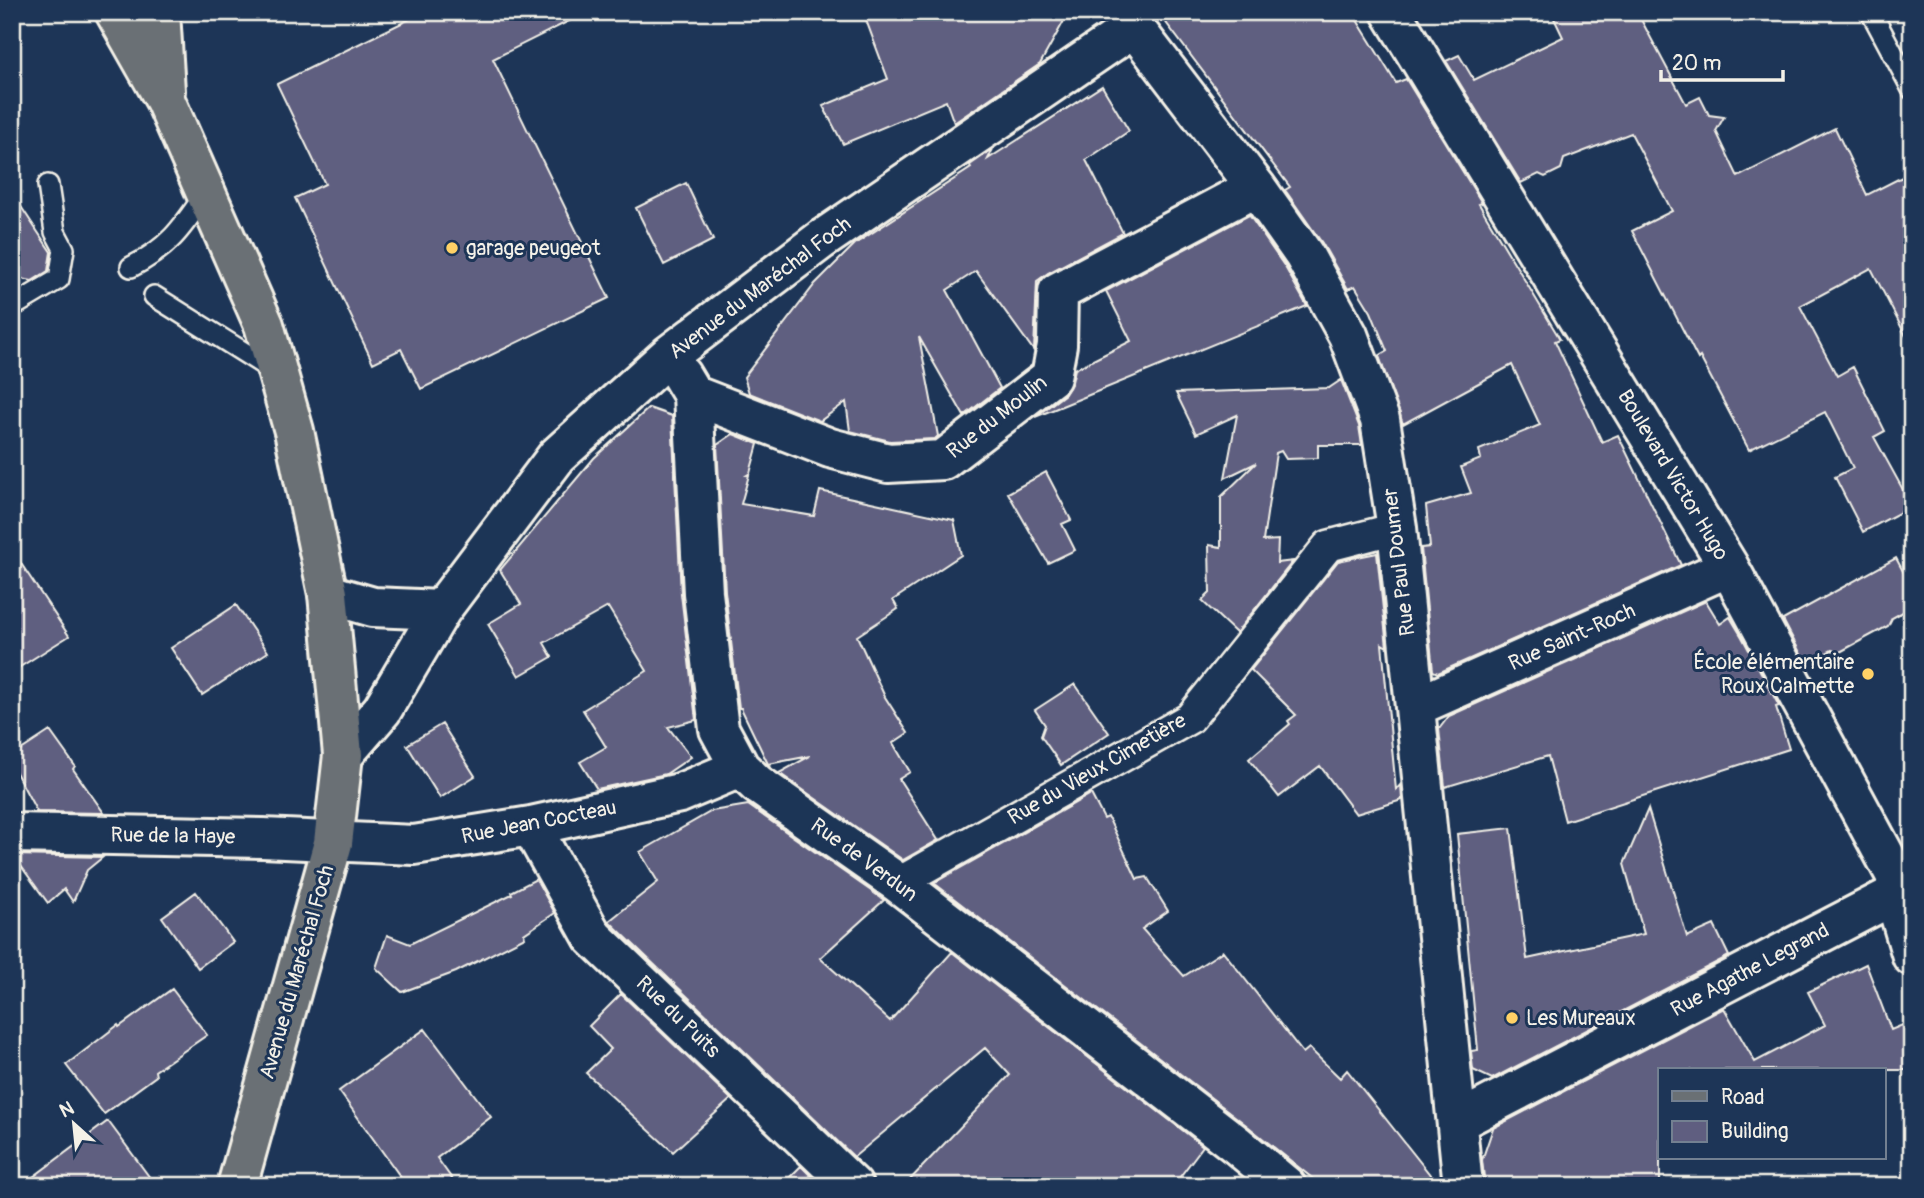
<svg xmlns="http://www.w3.org/2000/svg" width="1924" height="1198" font-family="Pangolin,sans-serif">
<rect width="100%" height="100%" fill="#1d3557"/>
<filter id="ink" filterUnits="userSpaceOnUse"><feTurbulence type="fractalNoise" baseFrequency=".0143" numOctaves="2"/><feDisplacementMap in="SourceGraphic" scale="14" xChannelSelector="R" yChannelSelector="G"/><feConvolveMatrix kernelMatrix="1 2 1 2 8 2 1 2 1" color-interpolation-filters="sRGB"/></filter>
<g filter="url(#ink)">
<!-- building -->
<path fill="#5f5e80" stroke="#f4f1e8" stroke-width="2" d="M424 12H587L493 59 609 298 421 389 401 349 373 363 295 198 325 184 277 84Z
M863 12H1069L1040 64 954 123 946 101 843 144 823 106 888 79Z
M1158 12H1352L1396 83 1406 79 1482 203 1479 204 1560 339 1555 341 1602 442 1618 435 1681 565 1438 673 1433 671 1421 548 1430 547 1426 506 1471 493 1461 467 1481 459 1479 450 1540 425 1512 365 1403 424 1379 356 1387 351 1371 312 1355 286 1348 289 1322 243 1285 190 1290 187Z
M1551 12H1637L1686 104 1700 97 1709 115 1724 117 1716 131 1738 177 1835 128 1867 195 1912 172V348L1871 268 1800 306 1837 376 1853 367 1885 431 1874 437 1912 506 1863 532 1835 477 1853 468 1825 412 1749 450 1700 357 1698 359 1632 231 1672 211 1631 133 1564 159 1561 169 1545 177 1539 174 1521 183 1446 61 1459 55 1474 80 1563 37Z
M1102 86 1129 131 1086 160 1123 233 1048 273 1037 281 1034 351 976 271 947 290 1000 388 964 416 919 337 938 436 935 439 890 441 850 431 846 402 820 421 749 393 744 377 815 284 855 244 971 168 970 165 993 149 988 159Z
M686 183 713 240 664 265 636 208Z
M12 193 51 252 48 271 32 281 12 277Z
M1249 215 1285 267 1307 306 1035 417 1065 394 1072 382 1075 369 1131 341 1106 291Z
M1341 380 1359 426 1362 445H1318V458L1286 459 1281 451 1276 453 1263 541 1278 540 1277 563 1293 561 1236 633 1202 601 1210 593 1209 545 1221 547V497L1256 463 1225 478 1237 415 1196 434 1176 393 1329 388Z
M649 408 672 416 681 594 696 720 668 727 691 757 666 774 597 789 580 762 606 747 583 710 647 671 608 607 544 643 552 657 519 676 488 624 521 604 500 570 594 458Z
M733 434 758 444 750 473 747 475H749L741 504 814 516 820 491 954 520 961 555 893 600 898 609 857 636 885 697 908 733 893 743 910 772 899 779 938 840 903 860 779 773 810 756 768 764 741 708H739L725 591 717 445Z
M1046 472 1071 520 1062 524 1075 550 1048 563 1008 493Z
M12 550 69 636 12 672Z
M1377 553 1387 647 1382 644 1396 790 1401 784 1402 800 1356 814 1320 766 1279 797 1249 759 1290 724 1288 721 1296 715 1251 670 1338 561Z
M1896 558 1912 588V607L1892 618 1888 626 1838 653 1832 650 1806 664 1783 620Z
M1706 601 1720 624 1730 617 1742 637 1779 706 1776 707 1789 749 1565 821 1548 756 1445 787 1439 729 1449 716Z
M236 605 268 652 202 695 171 648Z
M1075 684 1109 733 1061 765 1041 736 1045 725 1035 710Z
M442 724 475 776 440 798 407 745Z
M50 731 75 766 73 769 104 813 37 812 12 765V756Z
M1091 794 1104 819 1108 817 1137 879 1147 877 1168 911 1142 929 1184 976 1223 951 1303 1053 1309 1048 1340 1078 1347 1070 1439 1186H1322L1250 1128 934 883Z
M748 805 884 900 820 958 890 1021 952 952 1203 1146 1173 1186H904L1010 1075 985 1048 854 1157 609 921 658 882 640 852 712 811Z
M1648 809 1687 937 1714 925 1729 956 1492 1079 1473 1070 1471 1051 1478 1050 1457 834 1511 828 1527 959 1644 934 1624 864Z
M13 855 103 857 87 870 73 902 64 889 48 903Z
M536 879 555 913 524 934 525 937 456 972 402 992 376 968 387 935 410 944 512 894 511 892Z
M196 892 233 942 198 968 162 917Z
M1866 964 1891 1030 1912 1021V1070H1660V1186H1485L1482 1160 1493 1128 1724 1008 1755 1062 1825 1025 1808 992Z
M172 989 207 1035 155 1071 156 1076 104 1114 66 1065 118 1025 119 1027Z
M621 994 731 1099 673 1152 586 1073 611 1049 589 1026Z
M425 1029 491 1117 437 1158 457 1186H407L339 1091Z
M108 1121 156 1186H21Z
M801 1166 820 1185 781 1186Z"/>
<g fill="none" stroke-linecap="round" stroke-linejoin="round">
<!-- service casing -->
<g stroke="#f4f1e8" stroke-width="24">
<path id="service" d="M1871 12 1912 89
M131 267C170 247 182 228 206 193
M154 296 275 372
M12 307 59 279 64 249 55 232 48 185"/>
</g>
<!-- pedestrian casing -->
<g stroke="#f4f1e8" stroke-width="35">
<path id="pedestrian" d="M898 883 1190 718 1328 546 1397 528"/>
</g>
<!-- minor casing -->
<g stroke="#f4f1e8" stroke-width="44">
<path id="minor" d="M1127 12 1134 27 1256 187 1304 255 1348 335 1380 420 1397 528 1463 1186
M1391 12 1729 567 1897 878 1894 895 1912 956
M681 375 693 395 830 448 888 463 943 460 1051 377 1057 345 1058 292 1256 187
M693 395 703 593 719 729 740 768 757 784 898 883 1237 1145 1286 1186
M328 594 373 607 441 610
M1415 707 1729 567
M343 755 382 710 441 610 557 456 669 355 821 240 1134 27
M531 826 593 937 853 1186
M12 833 263 838 414 845 531 826 680 793 740 768
M1457 1122 1894 895"/>
</g>
<!-- primary casing -->
<g stroke="#f4f1e8" stroke-width="44">
<path id="primary" d="M115 12 165 100 264 325 294 431 328 594 343 755 333 843 237 1186
M160 12 165 91"/>
</g>
<!-- service -->
<use href="#service" stroke="#1d3557" stroke-width="19"/>
<!-- pedestrian -->
<use href="#pedestrian" stroke="#1d3557" stroke-width="30"/>
<!-- minor -->
<use href="#minor" stroke="#1d3557" stroke-width="38"/>
<!-- primary -->
<use href="#primary" stroke="#6a7074" stroke-width="38"/>
</g>
</g>
<!-- markers -->
<g fill="#ffd166" stroke="#1d3557" stroke-width="2.5">
<circle cx="452" cy="248" r="7"/>
<circle cx="1868" cy="674" r="7"/>
<circle cx="1512" cy="1018" r="7"/>
</g>
<g text-anchor="middle" dominant-baseline="central" stroke-width="6" stroke-linejoin="round" paint-order="stroke">
<!-- poi labels -->
<g font-size="21" fill="#f4f1e8" stroke="#1d3557" text-anchor="start">
<text x="466" y="248">garage peugeot</text>
<text x="1854" y="662" text-anchor="end">École élémentaire<tspan x="1854" dy="24">Roux Calmette</tspan></text>
<text x="1526" y="1018">Les Mureaux</text>
</g>
<!-- street labels -->
<g font-size="21" fill="#f4f1e8" stroke="#1d3557">
<text transform="translate(760 288) rotate(-37)">Avenue du Maréchal Foch</text>
<text transform="translate(997 417) rotate(-38)">Rue du Moulin</text>
<text transform="translate(1673 475) rotate(59)">Boulevard Victor Hugo</text>
<text transform="translate(1399 562) rotate(-97)">Rue Paul Doumer</text>
<text transform="translate(1572 637) rotate(-24)">Rue Saint-Roch</text>
<text transform="translate(1097 769) rotate(-30)">Rue du Vieux Cimetière</text>
<text transform="translate(539 822) rotate(-11)">Rue Jean Cocteau</text>
<text transform="translate(173 836) rotate(1)">Rue de la Haye</text>
<text transform="translate(864 860) rotate(36)">Rue de Verdun</text>
<text transform="translate(1750 970) rotate(-28)">Rue Agathe Legrand</text>
<text transform="translate(297 972) rotate(-74)">Avenue du Maréchal Foch</text>
<text transform="translate(678 1017) rotate(44)">Rue du Puits</text>
</g>
</g>
<!-- margin -->
<rect width="1924" height="1198" fill="none" stroke="#1d3557" stroke-width="42"/>
<rect x="21" y="21" width="1882" height="1156" fill="none" stroke="#f4f1e8" stroke-width="2.5" filter="url(#ink)"/>
<!-- legend -->
<rect x="1658" y="1068" width="228" height="91" fill="#1d3557" stroke="#738091" stroke-width="2"/>
<rect x="1672" y="1091" width="35" height="10" fill="#6a7074" stroke="#738091" stroke-width="2"/>
<text x="1721" y="1104" font-size="21" fill="#f4f1e8">Road</text>
<rect x="1672" y="1121" width="35" height="21" fill="#5f5e80" stroke="#738091" stroke-width="2"/>
<text x="1721" y="1138" font-size="21" fill="#f4f1e8">Building</text>
<!-- north arrow -->
<g transform="translate(74 1124) rotate(333)" stroke="#1d3557" stroke-width="5" paint-order="stroke">
<path d="M0-5L12 26L0 18L-12 26Z" fill="#f4f1e8"/>
<text y="-10" font-size="19" font-weight="bold" text-anchor="middle" fill="#f4f1e8">N</text>
</g>
<!-- scale -->
<path d="M1661 70v10h122v-10" fill="none" stroke="#f4f1e8" stroke-width="3.5"/>
<text x="1672" y="70" font-size="21" fill="#f4f1e8" stroke="#1d3557" stroke-width="5" paint-order="stroke">20 m</text>
</svg>
